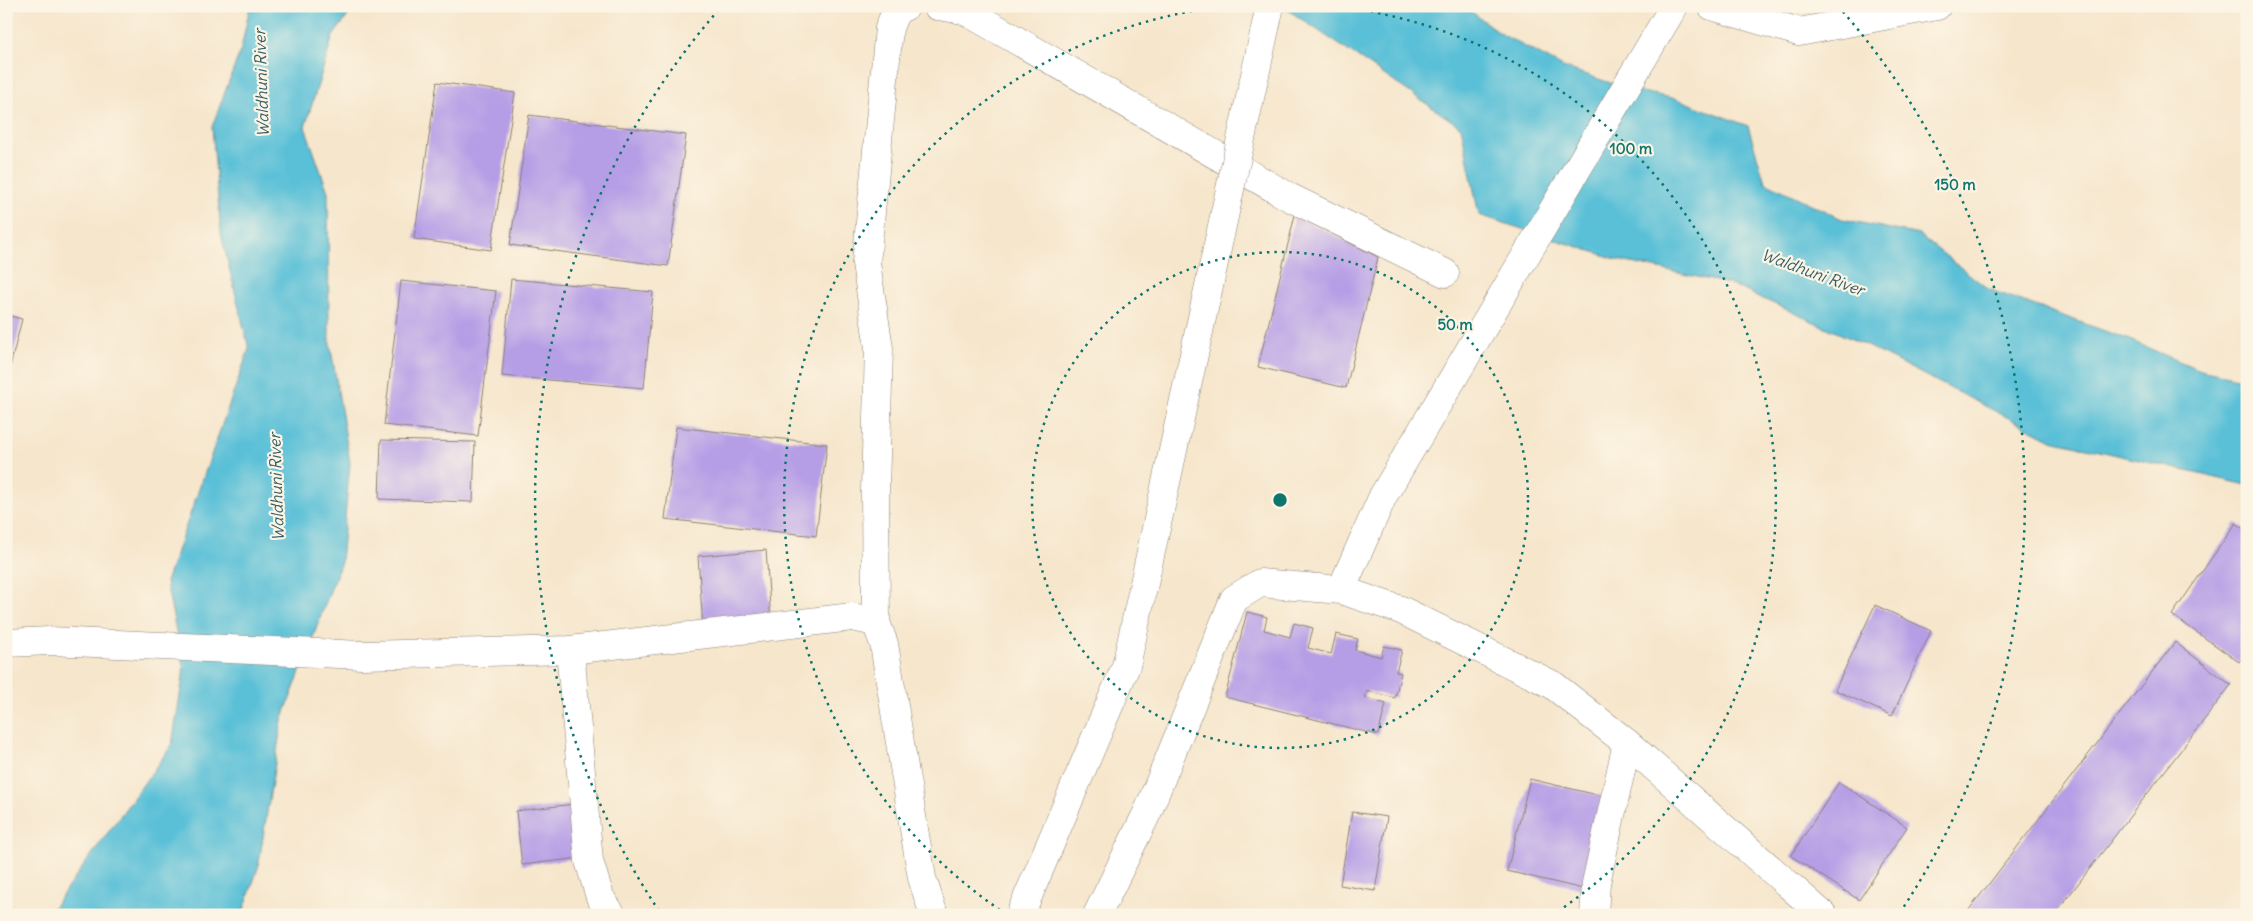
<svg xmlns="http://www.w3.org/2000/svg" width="2253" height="921" font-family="Delius,sans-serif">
<rect width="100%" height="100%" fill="#fcf5e5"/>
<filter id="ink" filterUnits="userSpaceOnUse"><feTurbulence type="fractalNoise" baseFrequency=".02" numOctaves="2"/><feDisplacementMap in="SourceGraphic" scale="10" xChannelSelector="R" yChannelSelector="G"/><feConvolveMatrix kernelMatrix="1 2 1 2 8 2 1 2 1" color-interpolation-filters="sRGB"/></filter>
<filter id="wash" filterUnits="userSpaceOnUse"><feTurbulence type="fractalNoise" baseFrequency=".0096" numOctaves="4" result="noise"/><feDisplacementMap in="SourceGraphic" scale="20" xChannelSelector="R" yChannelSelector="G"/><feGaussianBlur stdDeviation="1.12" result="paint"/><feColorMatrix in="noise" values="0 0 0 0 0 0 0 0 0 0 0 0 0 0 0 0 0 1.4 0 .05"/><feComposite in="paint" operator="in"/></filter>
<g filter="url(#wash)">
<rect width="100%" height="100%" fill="#f6e6cc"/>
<!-- water -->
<path fill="#5ac0d7" stroke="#3b6e7a" d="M250 6H355L333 36 305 127 328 192 329 337 350 463 341 562 282 720 258 868 242 915H41L52 909 172 745 184 670 166 582 249 349 221 234 212 127 241 49Z
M1282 6H1464L1501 34 1563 67 1631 90 1677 99 1748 126 1765 182 1842 219 1919 235 1988 289 2127 339 2200 370 2247 380V485L2052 440 1863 344 1730 284 1622 261 1479 215 1461 127Z"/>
<g id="blocks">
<!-- building -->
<path fill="#b69ee6" d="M437 82 515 93 491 250 414 239Z
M529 115 686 135 668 266 510 245Z
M1295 215 1378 257 1346 388 1258 367Z
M511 279 653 292 644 388 502 376Z
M401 281 496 291 478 436 384 425Z
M6 315 22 319 7 379H6Z
M676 427 827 444 816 536 665 519Z
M381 440 475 442 473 502 379 499Z
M2236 523 2247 531V651L2239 662 2172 615Z
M766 550 771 623 703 628 698 556Z
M1875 605 1931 631 1892 716 1835 690Z
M1247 612 1267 617 1264 630 1290 637 1294 623 1313 628 1308 648 1331 654 1336 634 1358 639 1355 650 1381 657 1384 646 1402 650 1396 672 1401 673 1395 698 1367 691 1365 698 1386 704 1378 735 1225 697Z
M2175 642 2231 685 2054 915H1965Z
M1530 779 1606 797 1583 889 1507 871Z
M1839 782 1907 827 1859 900 1791 856Z
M574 804 580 858 522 865 516 811Z
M1352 812 1387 817 1375 891 1340 885Z"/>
</g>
</g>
<g filter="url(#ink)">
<use href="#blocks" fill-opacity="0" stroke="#898174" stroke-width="1"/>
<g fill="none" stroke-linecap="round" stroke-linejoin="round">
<!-- minor casing -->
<g stroke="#898174" stroke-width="29">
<path id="minor" d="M937 6 964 10 1289 197 1445 273
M1712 6 1799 32 1937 6
M1341 590 1383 496 1674 6
M876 622 875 490 879 348 866 263 889 28 896 11 906 6
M6 643 50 641 362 655 570 650 852 617 876 622 884 644 922 878 934 915
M570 650 589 861 600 897 612 915
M1097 915 1148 811 1234 599 1260 583 1341 590 1401 610 1553 685 1627 743 1823 915
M1594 915 1596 883 1627 743"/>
</g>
<!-- minor -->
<use href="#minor" stroke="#fff" stroke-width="28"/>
<!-- major-bridge casing -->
<g stroke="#898174" stroke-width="29" stroke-linecap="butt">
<path id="major-bridge" d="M1020 915 1126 666 1270 6"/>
</g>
<!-- major-bridge -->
<use href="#major-bridge" stroke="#fff" stroke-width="28"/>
</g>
</g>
<!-- distance rings -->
<g fill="none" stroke="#0f766e" stroke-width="2.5" stroke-dasharray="2.5 5">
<circle cx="1280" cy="500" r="248"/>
<path d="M1006 914A497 497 0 0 1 1219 7M1341 7A497 497 0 0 1 1554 914"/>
<path d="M659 911A745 745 0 0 1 722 6M1838 6A745 745 0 0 1 1901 911"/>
</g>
<g text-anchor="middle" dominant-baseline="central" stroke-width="4.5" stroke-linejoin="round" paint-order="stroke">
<!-- water labels -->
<g font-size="16" font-style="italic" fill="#355e67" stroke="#fcf5e5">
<text transform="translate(261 83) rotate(-92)">Waldhuni River</text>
<text transform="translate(1813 272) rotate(20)">Waldhuni River</text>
<text transform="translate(276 487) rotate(-92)">Waldhuni River</text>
</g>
</g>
<circle cx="1280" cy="500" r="8" fill="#0f766e" stroke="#fcf5e5" stroke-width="2.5"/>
<g font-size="15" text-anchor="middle" font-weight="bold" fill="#0f766e" stroke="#fcf5e5" stroke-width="4.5" stroke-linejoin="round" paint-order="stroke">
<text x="1631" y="154">100 m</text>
<text x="1955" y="190">150 m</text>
<text x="1455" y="330">50 m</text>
</g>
<!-- margin -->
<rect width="2253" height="921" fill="none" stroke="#fcf5e5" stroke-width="25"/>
</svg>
